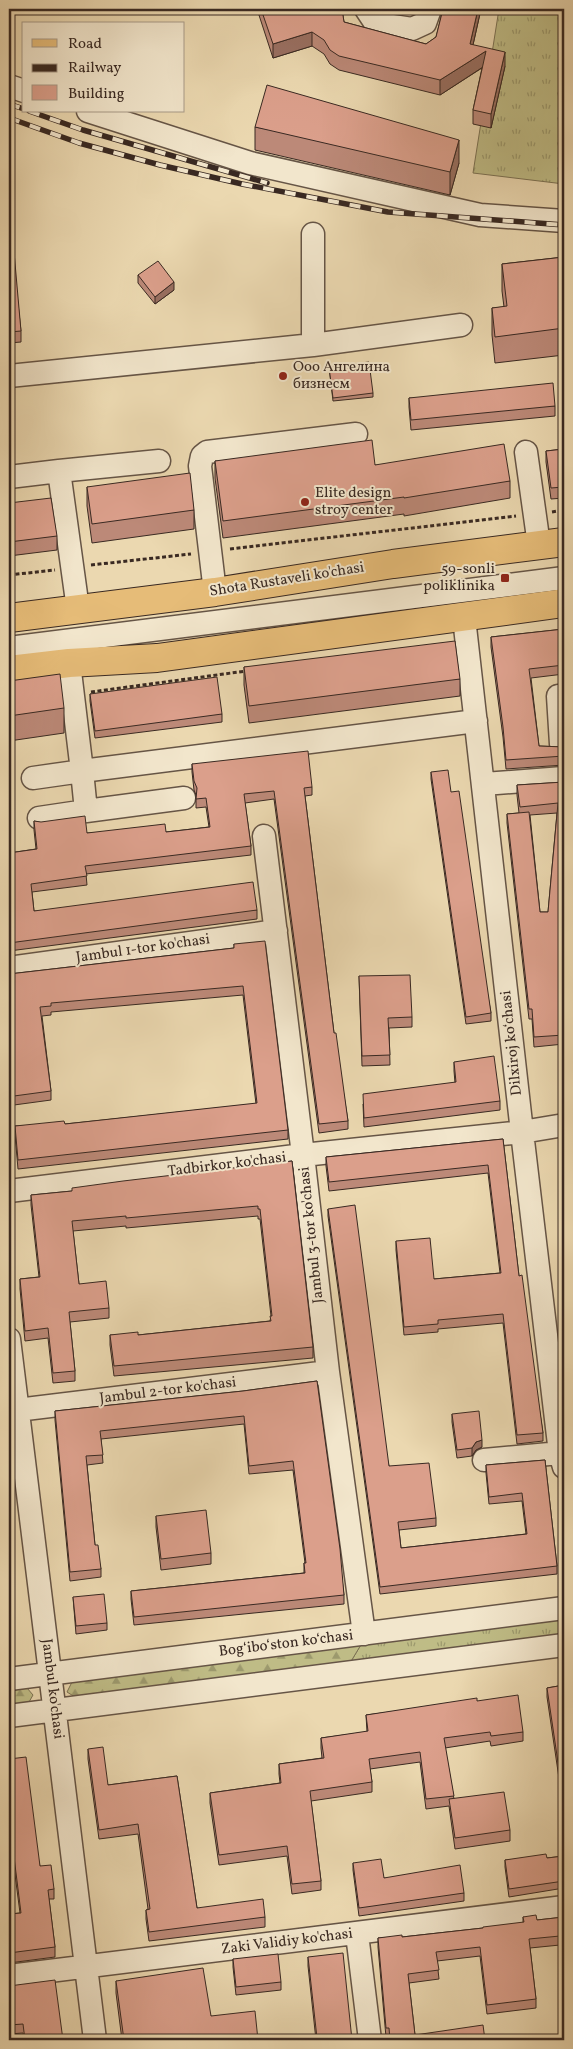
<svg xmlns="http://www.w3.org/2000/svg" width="573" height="2049" font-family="Vollkorn,serif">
<defs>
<pattern id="grass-tufts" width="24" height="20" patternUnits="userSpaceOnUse" patternTransform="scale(1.25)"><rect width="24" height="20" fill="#bfbc86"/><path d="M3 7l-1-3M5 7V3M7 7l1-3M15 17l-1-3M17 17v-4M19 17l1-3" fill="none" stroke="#9c996d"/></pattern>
<pattern id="forest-firs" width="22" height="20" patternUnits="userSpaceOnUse" patternTransform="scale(1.25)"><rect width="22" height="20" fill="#bfbc86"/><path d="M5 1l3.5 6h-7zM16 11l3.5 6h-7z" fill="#9c996d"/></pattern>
</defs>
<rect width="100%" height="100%" fill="#ebd8b0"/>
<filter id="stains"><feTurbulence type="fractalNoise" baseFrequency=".004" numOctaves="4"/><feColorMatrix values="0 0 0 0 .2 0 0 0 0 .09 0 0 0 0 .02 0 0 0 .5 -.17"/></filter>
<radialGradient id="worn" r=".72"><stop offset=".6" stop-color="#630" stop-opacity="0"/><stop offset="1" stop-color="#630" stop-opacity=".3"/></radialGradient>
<!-- grass -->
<path fill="url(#grass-tufts)" stroke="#7c7254" d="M499 9H564V184L473 173Z
M564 1618V1636L350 1663 362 1643Z"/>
<!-- forest -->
<path fill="url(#forest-firs)" stroke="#7c7254" d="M362 1643 350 1663 75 1697 67 1692 72 1682Z
M27 1688 33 1695 29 1702 9 1705V1691Z"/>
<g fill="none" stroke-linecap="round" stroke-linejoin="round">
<!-- minor casing -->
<g stroke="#665546" stroke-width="25">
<path id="minor" d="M366 9 374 21 379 24 412 29 425 23 430 9
M9 86 24 91
M88 111 250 163 480 215 564 221
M313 234V345
M9 376 313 345 461 325
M526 452 539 545
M59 471 159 461
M9 477 59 471 78 609
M215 592 200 466 202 456 207 452 356 434
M464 618 522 1132 560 1453 564 1467
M9 648 564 578
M69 663 82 771 476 721
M561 744 558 696 564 695
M33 778 82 771 86 811 184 798
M484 784 563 778
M39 818 86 811
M264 836 303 1155 328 1372 364 1634
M9 968 276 931
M9 1191 303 1155 522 1132 564 1125
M9 1339 95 2040
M9 1411 328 1372
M484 1460 560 1453
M9 1679 564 1608
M9 1716 564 1645
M357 1934 370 2040
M9 1976 564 1907"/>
</g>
<!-- major casing -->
<g stroke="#392922" stroke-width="30">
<path id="major" d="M9 618 215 592 393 564 564 542
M9 670 69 663 157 658 564 603"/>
</g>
<!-- path -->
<path stroke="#392922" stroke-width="3" stroke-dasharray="4 2.5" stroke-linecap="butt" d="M552 512 564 510
M230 549 516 516
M91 565 191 554
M9 575 55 570
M91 692 246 671"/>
<!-- minor -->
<use href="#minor" stroke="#f2e6cc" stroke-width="22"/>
<!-- major -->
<use href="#major" stroke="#e6bc78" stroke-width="28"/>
<!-- rail casing -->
<g stroke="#392922" stroke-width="5.5">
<path id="rail" d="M9 104 24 109
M29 111 83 130 267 183
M9 118 79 143 160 165 242 184 388 212 564 225"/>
</g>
<!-- rail -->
<use href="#rail" stroke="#f2e6cc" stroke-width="4" stroke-dasharray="11" stroke-linecap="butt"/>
</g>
<!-- wall -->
<path fill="#bc8978" stroke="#392922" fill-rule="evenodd" d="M257 9H298L299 13 306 11V9H342L344 22 426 44 436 37 443 9H481L473 45 505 66 491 128 473 124V110L482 68 440 95 339 70 330 64 324 54 312 46 273 58Z
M255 127 459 163 450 195 255 150Z
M9 222 21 331V342L9 343Z
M564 257V355L495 363 492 335V308L504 307 502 291V264Z
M138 275 174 290 155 304 138 283Z
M329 367 373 393V397L333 401Z
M409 398 555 406V416L411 430 409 407Z
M564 449V498L551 499 546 462V451Z
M215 461 375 465 510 481V498L404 516V514L223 538 215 478Z
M87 487 194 510V529L92 543 87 506Z
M9 503 57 536V550L9 556Z
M564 629V674L531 678 539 746 564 747V765L506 769 503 737 491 647V637Z
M244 667 460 679V696L249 723 244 685Z
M9 681 64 708V733L9 741Z
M90 694 222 714V722L95 738 90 701Z
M192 764 312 787V795L305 796 334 1033 348 1121V1129L319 1133 274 799 245 803 251 846V855L86 874 87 885 32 892 34 911 257 910V919L9 951V853L36 849 34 830V821L87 833 166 832 209 827 206 807 196 808V795L194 790 192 772Z
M431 772 451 792 491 1013V1021L466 1024 431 779Z
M564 782V1044L534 1047 532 1019H529L507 823V814L519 813 517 795V785ZM557 813 548 912H540L530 815Z
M234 944 288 1130V1139L18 1169 15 1135V1126L65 1124 256 1104 243 995 51 1012V1015L42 1016 51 1091V1100L14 1105 9 1064V974L234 948Z
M359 976 412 1017V1027L389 1028 390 1065 362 1066Z
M454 1062 500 1101V1110L364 1127 363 1104 455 1083 454 1071Z
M503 1139 519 1276 543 1433V1441L517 1444 503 1323 438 1329V1332L404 1335 396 1250V1241L434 1279 500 1273 488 1173 329 1191 326 1166V1157Z
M292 1161 313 1347V1358L114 1376 110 1345V1335H138L270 1321 271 1316 260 1219H258V1216L126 1228V1226L73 1231 79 1284 109 1308V1318L70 1322 75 1371V1381L53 1383 48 1338 25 1341 20 1289V1279L39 1277 31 1205V1195L72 1191Z
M328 1209 389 1466 436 1518V1526L399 1530 401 1548 526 1534 522 1501 489 1504 486 1473V1465L545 1460 557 1566V1574L380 1594 328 1216Z
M317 1381 344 1595V1604L134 1625 131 1599V1591L304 1573V1563H305L293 1470 249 1474 244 1424 101 1439 103 1463 87 1465 95 1545 101 1569V1577L70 1581 55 1420V1411L243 1391Z
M452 1414 482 1447 476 1450 472 1456 457 1458 452 1422Z
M156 1516 211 1553V1564L161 1570 156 1527Z
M73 1597 107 1623V1630L76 1634Z
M564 1685V1812L547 1697V1688Z
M477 1701 523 1732V1741L491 1746 490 1741 445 1748 454 1799 510 1830V1841L455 1849 449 1806 426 1809 420 1762 370 1769 372 1782V1792L311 1801 321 1881V1890L292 1894 287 1856 219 1865 210 1803V1793L280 1783 279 1774V1764L322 1758 321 1748V1738L367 1732 366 1715Z
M88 1749 108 1785 177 1776 197 1908 265 1917V1927L149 1941 146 1919V1910L148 1909 138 1834 99 1839 88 1759Z
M9 1759 40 1866 54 1889V1899H49L55 1947V1957L9 1963V1914L20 1913 14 1867H10L9 1855Z
M564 1856V1888L509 1897 505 1867V1860L547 1858Z
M353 1863 384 1878 464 1893V1901L359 1916 353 1870Z
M523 1917 537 1920 564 1917V1980L560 1945 530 1948 536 1999V2008L487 2014 480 1956 437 1961 439 1979 409 1983 415 2035 485 2040H389V2037H386L378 1947V1938L402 1937 483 1928 523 1923Z
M308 1957 352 2040H316L308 1966Z
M233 1959 281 1982V1990L236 1995 233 1967Z
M116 1981 211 2016 258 2040H122L116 1993Z
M9 1986 63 2040H24L23 2033 9 2034Z"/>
<!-- shaded-wall -->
<path fill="#996f61" stroke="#392922" d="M478 9H481L470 58V44Z
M312 32V46L273 58V44Z
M486 51V65L440 95V80Z
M505 52V66L491 128V114Z
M459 140V163L450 195V172Z
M174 282V290L155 304V297Z
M482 1440V1447L476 1450 472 1456V1448L476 1442Z"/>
<!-- building -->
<path fill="#db9f8b" stroke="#392922" d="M261 9H298L299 13 308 10V9H342L344 22 426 44 436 37 443 9H478L470 44 505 52 491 114 473 110 486 51 440 80 339 56 330 50 324 40 312 32 273 44Z
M267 85 459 140 450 172 255 127Z
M9 222 11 229H12L21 331 9 332Z
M564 257V328L495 337 492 308 507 306 502 264Z
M158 261 174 282 155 297 138 275Z
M369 362 373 393 333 398 329 367Z
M553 383 555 406 411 420 409 398Z
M372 440 375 465 504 444 510 481 404 498V497L223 521 215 461Z
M564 449V487L551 488 546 451Z
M190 473 194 510 92 524 87 487Z
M51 498 57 536 9 542V503Z
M564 629V665L529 669 539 746 564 747V756L506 760 503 727 491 637Z
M455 641 460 679 249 706 244 667Z
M60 674 64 708 9 716V681Z
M217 677 222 714 95 731 90 694Z
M308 751 312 787 304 788 334 1033H336L348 1121 319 1124 274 791 244 794 251 846 85 866 87 876 31 884 34 911 253 882 257 910 9 943V853L37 849 34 821 41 822 85 816 87 833 165 824 166 832 210 827 206 798 196 799 197 788 194 781 192 764Z
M448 770 451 792 459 791 491 1013 466 1017 431 772Z
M564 782V1035L534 1037 532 1009H529L507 814 529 812 540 912H548L558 803 520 807 517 785Z
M265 941 288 1130 18 1160 15 1126 64 1121 65 1124 257 1103 243 986 51 1003V1006L40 1007 51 1091 14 1096 9 1055V974L234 948V944Z
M410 975 412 1017 388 1018 390 1055 362 1056 359 976Z
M494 1056 500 1101 364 1118 363 1094 456 1082 454 1062Z
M503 1139 519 1276 522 1275 543 1433 517 1435 503 1314 438 1320V1324L404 1327 396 1241 430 1238 434 1279 501 1273 488 1165 329 1182 326 1157Z
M292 1161 313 1347 114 1366 110 1335 138 1332V1335L271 1321 270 1316H272L260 1209H258V1206L126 1218V1216L72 1221 79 1284 106 1281 109 1308 69 1312 75 1371 53 1373 48 1328 25 1331 20 1279 40 1277 31 1195 72 1191V1188L123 1181Z
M355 1205 389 1466 429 1463 436 1518 398 1522 401 1548 527 1534 522 1493 489 1497 486 1465 545 1460 557 1566 380 1587 328 1209Z
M317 1381 340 1549 344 1595 134 1617 131 1591 305 1573 304 1563H306L293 1461 249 1466 244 1416 100 1431 103 1455 86 1456 95 1545H98L101 1569 70 1572 55 1411 243 1391Z
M479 1411 482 1440 476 1442 472 1448 457 1450 452 1414Z
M206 1510 211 1553 161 1559 156 1516Z
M104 1594 107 1623 76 1626 73 1597Z
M564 1685V1803L547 1688Z
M518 1695 523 1732 491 1736 490 1732 444 1738 454 1796 426 1799 420 1752 369 1759 372 1782 310 1791 321 1881 292 1884 287 1846 219 1855 210 1793 281 1783 279 1764 324 1758 321 1738 368 1731 366 1715 477 1698V1701Z
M103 1747 108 1785 177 1776 197 1908 263 1899 265 1917 149 1932 146 1910 150 1909 138 1824 99 1830 88 1749Z
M26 1757 40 1866 51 1865 54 1889 48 1890 55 1947 9 1953V1914L21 1913 14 1857H10L9 1845V1759Z
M504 1792 510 1830 455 1838 449 1799Z
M546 1854 547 1858 564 1856V1881L509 1889 505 1860Z
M381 1859 384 1878 460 1865 464 1893 359 1908 353 1863Z
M536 1915 537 1920 564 1917V1971L560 1936 529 1939 536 1999 487 2005 480 1947 436 1952 439 1970 408 1974 415 2035 483 2025 485 2040H390L389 2028H386L378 1938 402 1935V1937L483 1928V1927L524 1922 523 1917Z
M343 1953 352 2040H330V2037L317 2038 308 1957Z
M278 1954 281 1982 236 1987 233 1959Z
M203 1968 211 2016 255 2011 258 2040H124L116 1981Z
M55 1980 63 2040H25L23 2024 9 2025V1986Z"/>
<!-- markers -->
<g fill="#8f2418" stroke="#f2e6cc" stroke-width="2">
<circle cx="283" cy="376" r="5"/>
<circle cx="305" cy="502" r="5"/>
<rect x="500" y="573" width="10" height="10" rx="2.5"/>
</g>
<g text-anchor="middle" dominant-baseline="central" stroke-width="4" stroke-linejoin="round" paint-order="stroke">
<!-- poi labels -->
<g font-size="15" fill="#392922" stroke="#f2e6cc" text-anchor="start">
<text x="293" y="367">Ооо Ангелина<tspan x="293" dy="17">бизнесм</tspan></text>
<text x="315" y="493">Elite design<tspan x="315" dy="17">stroy center</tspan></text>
<text x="495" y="569" text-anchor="end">59-sonli<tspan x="495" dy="17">poliklinika</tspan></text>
</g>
<!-- street labels -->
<g font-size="15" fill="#392922" stroke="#f2e6cc">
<text transform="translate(287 580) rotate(-9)">Shota Rustaveli ko'chasi</text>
<text transform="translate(143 949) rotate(-8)">Jambul 1-tor ko'chasi</text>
<text transform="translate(512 1043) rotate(-96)">Dilxiroj ko‘chasi</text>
<text transform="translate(227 1165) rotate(-7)">Tadbirkor ko'chasi</text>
<text transform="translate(312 1235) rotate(-96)">Jambul 3-tor ko'chasi</text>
<text transform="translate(168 1391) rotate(-7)">Jambul 2-tor ko'chasi</text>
<text transform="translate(286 1644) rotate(-7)">Bogʻiboʻston koʻchasi</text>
<text transform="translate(52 1689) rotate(83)">Jambul ko'chasi</text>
<text transform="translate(287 1942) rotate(-7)">Zaki Validiy ko'chasi</text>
</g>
</g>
<!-- margin -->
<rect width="573" height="2049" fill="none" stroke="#ebd8b0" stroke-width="30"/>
<rect x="10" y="10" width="553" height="2029" fill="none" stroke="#392922" stroke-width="2.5"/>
<rect x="15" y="15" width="543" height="2019" fill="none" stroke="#392922"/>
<!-- legend -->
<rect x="22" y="22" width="162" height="90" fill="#f2e6cc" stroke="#a89a88"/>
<rect x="32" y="39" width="25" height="8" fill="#e6bc78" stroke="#a89a88"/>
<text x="68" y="48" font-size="15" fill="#392922">Road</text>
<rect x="32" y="64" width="25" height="8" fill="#392922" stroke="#a89a88"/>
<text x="68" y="72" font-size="15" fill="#392922">Railway</text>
<rect x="32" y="85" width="25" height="15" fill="#db9f8b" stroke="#a89a88"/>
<text x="68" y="98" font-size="15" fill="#392922">Building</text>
<rect width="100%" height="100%" filter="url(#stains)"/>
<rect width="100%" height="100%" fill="url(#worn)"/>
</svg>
